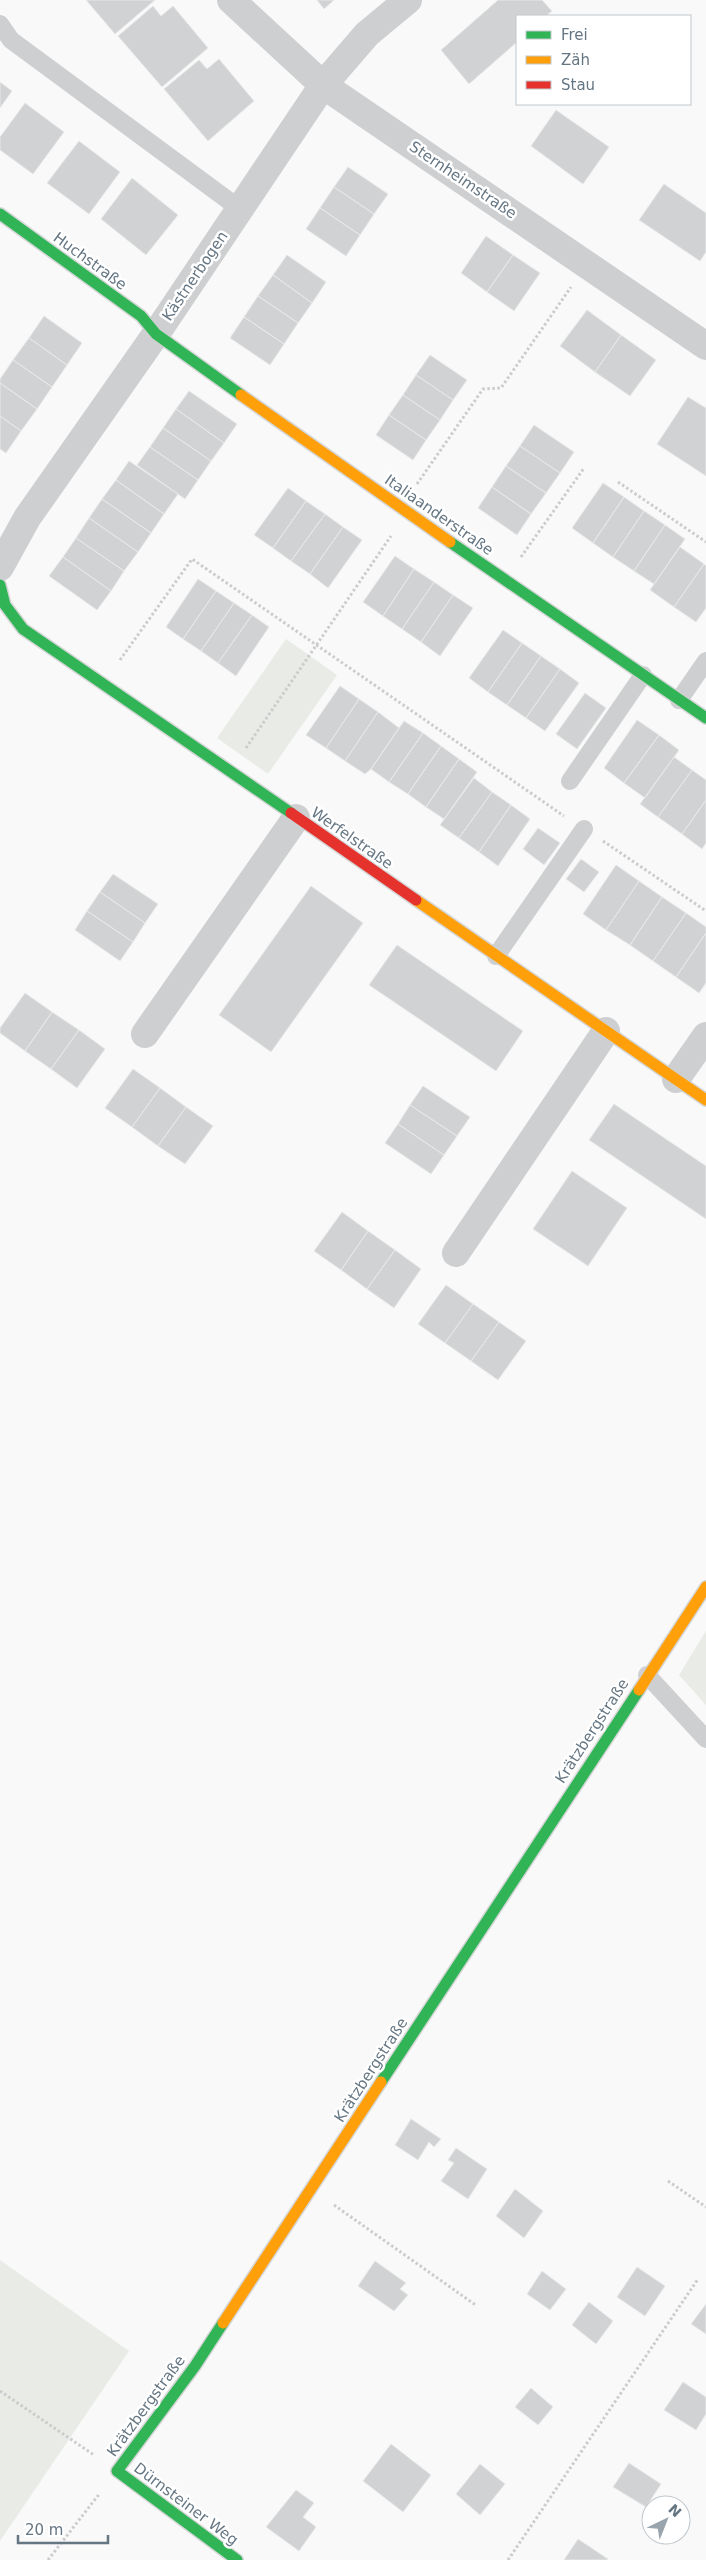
<svg xmlns="http://www.w3.org/2000/svg" width="706" height="2560" font-family="'DejaVu Sans',sans-serif">
<rect width="100%" height="100%" fill="#f9f9f9"/>
<!-- green -->
<path fill="#e8ebe6" d="M286 639 337 675 268 774 217 738Z
M706 1631V1705L679 1675Z
M0 2260 129 2351 0 2541Z"/>
<!-- building -->
<path fill="#d0d2d3" stroke="#e8e8e8" d="M86 0H155L115 34Z
M317 0H334L324 9Z
M498 0H542L552 11 546 16H517V42L469 84 441 50Z
M153 6 161 16 173 6 208 48 162 87 118 36Z
M219 59 254 101 208 141 164 89 199 60 207 69Z
M0 82 12 91 0 108Z
M25 103 64 132 33 174 0 150V137Z
M556 110 609 147 583 184 531 146Z
M79 141 120 172 89 214 47 183Z
M348 167 388 194 374 214 334 187Z
M132 178 178 215 146 255 101 219Z
M664 184 706 213V252L700 261 639 220Z
M334 187 374 214 360 235 320 208Z
M320 208 360 235 346 256 306 229Z
M486 236 513 255 487 292 461 273Z
M287 255 326 282 312 303 273 275Z
M513 255 540 273 514 311 487 292Z
M273 275 312 303 298 323 258 296Z
M258 296 298 323 284 344 244 317Z
M587 310 621 335 595 372 560 346Z
M44 316 82 343 67 365 29 338Z
M244 317 284 344 270 365 230 338Z
M621 335 656 360 630 396 595 372Z
M29 338 67 365 52 387 13 360Z
M430 355 467 380 453 400 416 375Z
M13 360 52 387 37 409 0 383V379Z
M416 375 453 400 440 420 403 395Z
M0 383 37 409 21 431 0 416Z
M189 391 237 424 224 443 176 409Z
M403 395 440 420 426 440 389 415Z
M688 397 706 408V476L657 444Z
M176 409 224 443 211 461 163 428Z
M389 415 426 440 413 460 376 435Z
M0 416 21 431 6 453 0 449Z
M534 425 574 452 560 473 520 446Z
M163 428 211 461 198 480 150 447Z
M520 446 560 473 546 493 506 466Z
M150 447 198 480 185 499 137 465Z
M129 461 178 494 164 514 116 480Z
M506 466 546 493 531 514 492 487Z
M116 480 164 514 151 533 102 499Z
M603 483 624 497 593 543 572 528Z
M492 487 531 514 517 535 478 508Z
M288 488 306 501 273 548 254 535Z
M624 497 644 511 613 557 593 543Z
M102 499 151 533 138 552 89 518Z
M306 501 325 514 291 561 273 548Z
M644 511 665 525 634 571 613 557Z
M325 514 343 527 310 574 291 561Z
M89 518 138 552 124 571 76 538Z
M665 525 685 539 654 584 634 571Z
M343 527 362 540 328 588 310 574Z
M76 538 124 571 111 591 63 557Z
M680 547 704 564 674 607 650 590Z
M395 556 414 569 383 616 363 602Z
M63 557 111 591 97 610 49 576Z
M704 564 706 566V608L696 622 674 607Z
M414 569 434 582 402 629 383 616Z
M198 579 216 591 183 639 166 627Z
M434 582 453 595 421 642 402 629Z
M216 591 234 603 201 651 183 639Z
M453 595 473 608 440 656 421 642Z
M234 603 252 615 218 663 201 651Z
M252 615 269 627 236 676 218 663Z
M503 630 522 643 488 692 469 678Z
M522 643 541 656 507 705 488 692Z
M541 656 560 669 526 718 507 705Z
M560 669 579 683 545 731 526 718Z
M340 686 359 699 326 748 306 735Z
M585 693 606 708 577 749 556 734Z
M359 699 378 712 345 761 326 748Z
M378 712 399 728 371 769 365 774 345 761Z
M637 720 659 735 624 783 604 768Z
M404 721 423 733 389 782 371 769Z
M423 733 441 746 408 794 389 782Z
M659 735 679 750 645 798 624 783Z
M441 746 459 759 426 807 408 794Z
M674 757 692 770 658 817 640 804Z
M459 759 477 772 444 819 426 807Z
M692 770 706 780V800L682 834 658 817Z
M474 778 492 792 459 838 440 825Z
M492 792 511 805 479 852 459 838Z
M706 800V843L702 849 682 834Z
M511 805 530 819 498 866 479 852Z
M538 828 560 843 544 865 523 849Z
M581 859 599 872 584 892 566 879Z
M616 865 639 881 606 930 583 914Z
M113 874 158 904 145 923 100 892Z
M639 881 662 897 630 945 606 930Z
M311 886 363 923 271 1052 219 1015Z
M100 892 145 923 133 942 87 911Z
M662 897 686 913 653 961 630 945Z
M87 911 133 942 120 961 75 930Z
M686 913 706 927V933L676 977 653 961Z
M706 933V983L699 993 676 977Z
M397 945 523 1031 496 1071 369 985Z
M25 993 52 1012 25 1051 0 1033V1028Z
M52 1012 79 1030 51 1069 25 1051Z
M79 1030 105 1049 77 1088 51 1069Z
M133 1069 160 1088 132 1127 105 1108Z
M423 1086 470 1117 457 1136 410 1105Z
M160 1088 186 1107 158 1146 132 1127Z
M614 1104 706 1166V1219L589 1140Z
M410 1105 457 1136 444 1155 398 1124Z
M186 1107 213 1126 185 1164 158 1146Z
M398 1124 444 1155 431 1174 385 1143Z
M572 1171 627 1208 588 1266 533 1229Z
M342 1212 368 1231 341 1270 314 1251Z
M368 1231 395 1250 367 1289 341 1270Z
M395 1250 421 1269 394 1308 367 1289Z
M446 1285 473 1304 445 1343 418 1324Z
M473 1304 499 1322 471 1361 445 1343Z
M499 1322 526 1341 498 1380 471 1361Z
M411 2119 441 2139 434 2147 429 2142 418 2160 395 2145Z
M456 2148 487 2169 468 2199 441 2181 454 2163 448 2160Z
M515 2189 543 2211 524 2238 496 2216Z
M375 2261 406 2283 400 2289 408 2295 394 2311 358 2286Z
M637 2267 665 2286 645 2316 617 2297Z
M542 2271 566 2289 550 2310 527 2294Z
M589 2302 613 2321 596 2344 572 2325Z
M706 2304V2334L691 2324Z
M683 2382 706 2397V2414L696 2430 664 2410Z
M531 2388 553 2407 538 2425 515 2407Z
M391 2444 431 2475 403 2512 363 2481Z
M629 2463 661 2484 646 2507 613 2487Z
M480 2464 505 2484 480 2515 456 2494Z
M296 2490 314 2503 303 2517 316 2527 299 2551 266 2527Z
M578 2539 608 2559 607 2560H564Z"/>
<g fill="none" stroke-linecap="round" stroke-linejoin="round">
<!-- fast casing -->
<g stroke="#d5d6d7" stroke-width="14">
<path id="fast" d="M0 214 141 316 156 334 241 395
M450 542 706 718
M0 585 5 605 23 629 291 813
M381 2082 639 1690
M223 2323 195 2366 117 2471 237 2560"/>
</g>
<!-- slow casing -->
<g stroke="#d5d6d7" stroke-width="14">
<path id="slow" d="M241 395 450 542
M416 900 706 1100
M639 1690 706 1587
M223 2323 381 2082"/>
</g>
<!-- jam casing -->
<g stroke="#d5d6d7" stroke-width="14">
<path id="jam" d="M291 813 416 900"/>
</g>
<!-- path -->
<path stroke="#cbcccd" stroke-width="3" stroke-dasharray="2.5 2.5" stroke-linecap="butt" d="M618 482 706 542
M417 484 483 389 501 388 571 287
M521 557 584 468
M120 660 192 559 564 816
M246 748 391 536
M603 841 706 911
M668 2181 706 2207
M334 2205 477 2306
M0 2391 94 2455
M48 2560 100 2493
M508 2560 698 2279"/>
<!-- lane -->
<path stroke="#cecfd0" stroke-width="18" d="M0 24 11 40 240 209
M679 700 706 661
M570 781 643 675
M496 956 584 829
M647 1675 706 1739"/>
<!-- street -->
<path stroke="#cecfd0" stroke-width="28" d="M231 0 323 85 706 346
M0 567 27 518 156 334 323 85 367 34 408 0
M145 1034 296 818
M676 1079 706 1036
M456 1253 606 1031"/>
<!-- fast -->
<use href="#fast" stroke="#30b455" stroke-width="11"/>
<!-- slow -->
<use href="#slow" stroke="#ff9f0a" stroke-width="11"/>
<!-- jam -->
<use href="#jam" stroke="#e5322d" stroke-width="11"/>
</g>
<g text-anchor="middle" dominant-baseline="central" stroke-width="5" stroke-linejoin="round" paint-order="stroke">
<!-- street labels -->
<g font-size="15" fill="#657683" stroke="#fff">
<text transform="translate(463 180) rotate(34)">Sternheimstraße</text>
<text transform="translate(90 261) rotate(36)">Huchstraße</text>
<text transform="translate(195 276) rotate(-56)">Kästnerbogen</text>
<text transform="translate(439 515) rotate(35)">Italiaanderstraße</text>
<text transform="translate(352 838) rotate(35)">Werfelstraße</text>
<text transform="translate(592 1731) rotate(-57)">Krätzbergstraße</text>
<text transform="translate(371 2070) rotate(-57)">Krätzbergstraße</text>
<text transform="translate(146 2406) rotate(-54)">Krätzbergstraße</text>
<text transform="translate(186 2504) rotate(37)">Dürnsteiner Weg</text>
</g>
</g>
<!-- legend -->
<rect x="516" y="15" width="175" height="90" fill="#ffffff" stroke="#c1c8cd"/>
<rect x="526" y="31" width="25" height="8" fill="#30b455" stroke="#c1c8cd"/>
<text x="561" y="40" font-size="15" fill="#657683">Frei</text>
<rect x="526" y="56" width="25" height="8" fill="#ff9f0a" stroke="#c1c8cd"/>
<text x="561" y="65" font-size="15" fill="#657683">Zäh</text>
<rect x="526" y="81" width="25" height="8" fill="#e5322d" stroke="#c1c8cd"/>
<text x="561" y="90" font-size="15" fill="#657683">Stau</text>
<!-- north arrow -->
<g transform="translate(666 2520) rotate(43)"><circle r="24" fill="#ffffff" stroke="#c1c8cd"/>
<path d="M0-4L9 19L0 12L-9 19Z" fill="#99a4ac"/>
<text y="-8" font-size="14" font-weight="bold" text-anchor="middle" fill="#657683">N</text>
</g>
<!-- scale -->
<path d="M18 2535v8h90v-8" fill="none" stroke="#657683" stroke-width="2.5"/>
<text x="25" y="2535" font-size="15" fill="#657683" stroke="#ffffff" stroke-width="4" paint-order="stroke">20 m</text>
</svg>
